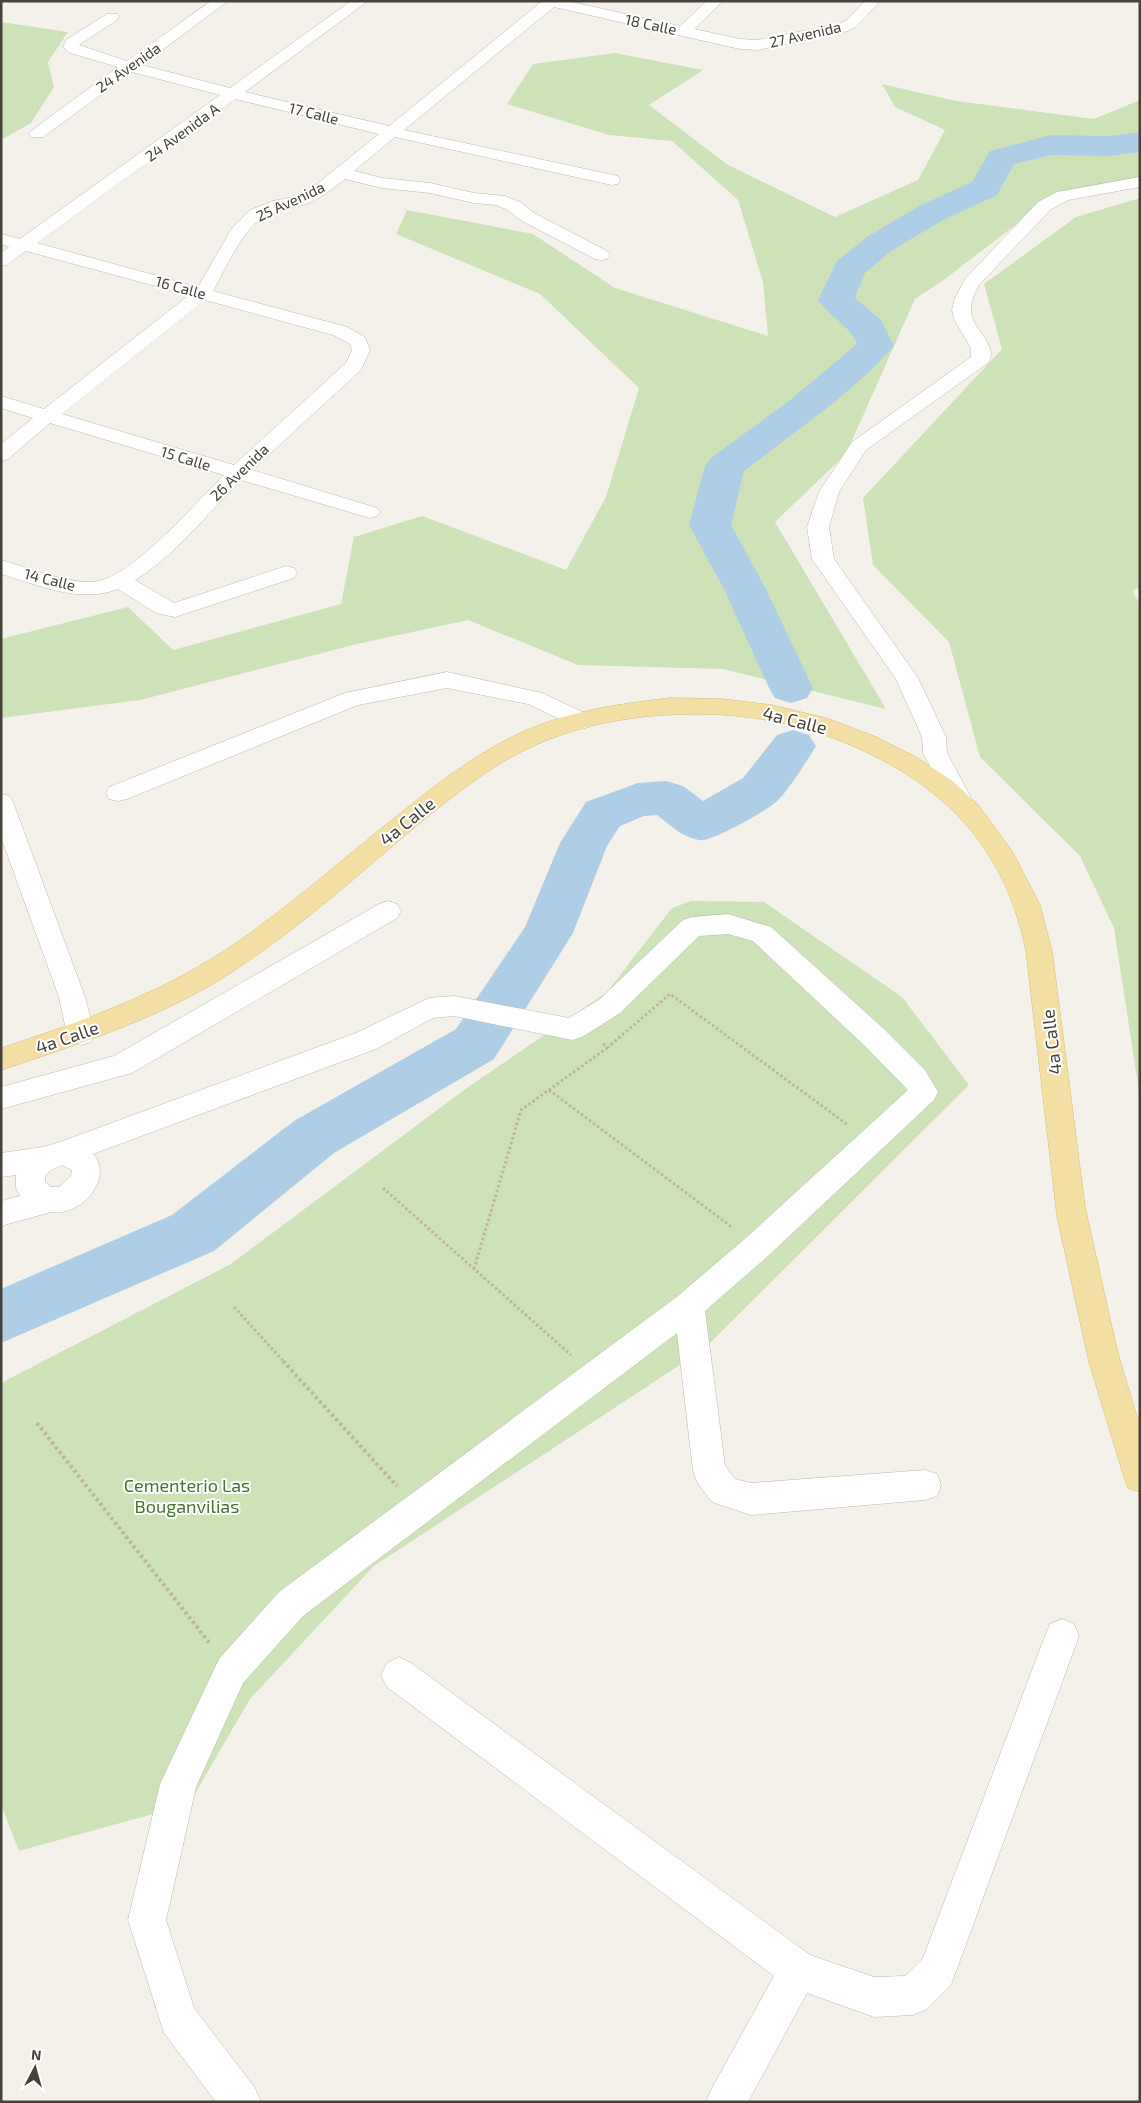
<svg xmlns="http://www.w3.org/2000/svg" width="1141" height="2103" font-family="'Exo 2',sans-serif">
<rect width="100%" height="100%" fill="#f3f1ea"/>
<!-- green -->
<path fill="#cee2b8" d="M1 22 68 32 48 62 54 87 31 123 1 140Z
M615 53 703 70 649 105 728 165 835 217 918 180 945 130 895 107 882 84 956 101 1094 119 1140 100V176L1057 193 945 279 915 299 846 454 775 522 886 709 723 669 578 665 468 620 357 644 140 700 1 718V639L128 607 173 650 341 604 354 537 422 516 566 570 606 497 639 388 540 294 396 234 407 210 533 234 615 288 768 336 763 282 738 200 672 141 609 135 507 104 533 64Z
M1140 198V587L1132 591 1140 604V1098L1114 928 1080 856 980 757 949 642 873 565 863 498 1002 349 984 284 1076 217Z
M691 901 764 902 902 997 969 1085 704 1349 374 1566 250 1699 189 1804 19 1851 1 1805V1383L231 1264 464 1090 607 992 672 908Z"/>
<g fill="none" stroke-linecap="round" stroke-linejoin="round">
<!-- river -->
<path fill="#aecee8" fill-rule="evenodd" d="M1140 132V152L1110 156 1052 155 1014 164 997 195 943 220 891 251 865 273 855 298 881 320 894 346 871 370 835 402 744 471 731 525 766 589 813 688 807 698 791 703 775 698 769 688 724 589 689 525 705 466 711 458 789 401 857 344C849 325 830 317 818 300L837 261 867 237 919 206 972 182 990 151 1051 135 1110 136Z
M793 730 809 735 816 746C808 759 787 793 776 802 766 811 710 843 699 840 682 837 670 825 657 815L644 816 620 826 607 846 573 933 494 1059 334 1153 214 1251 1 1343V1289L172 1215 294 1121 456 1029 525 927 560 843 586 802 638 783 666 781 683 786 703 801 743 778 777 735Z"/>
<!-- minor casing -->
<g stroke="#beb9ae" stroke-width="1">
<path id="minor" d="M211 1H228L142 65 230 88 351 1H368L245 92 389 126 540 3 539 1H567L680 26 707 1H723L694 29 740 39 757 40 839 24 847 20 865 1H880L857 26 848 31 757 50 740 49 554 7 404 130 618 176 620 180 618 184 612 185 395 137 354 171 382 178 430 183 474 193 505 196 520 202 534 213 607 251 610 255 607 259 601 260 595 259 522 221 508 210 496 205 474 203 430 193 382 188 345 179C332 189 319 200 303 205 289 209 274 210 262 218 242 230 225 270 213 291L347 327 365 337 370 350 361 370 252 470 377 508 380 512 377 516 370 518 241 480C207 514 176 555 135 580L174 603 286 566 294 568 297 573 294 578 175 617 156 613 118 589C79 604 39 585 1 574V560C30 568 61 582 91 582 129 582 196 502 224 475L50 423 8 459 1 461V444L33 418 1 408V396L44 409 189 295 26 251 7 265 1 266V253L9 247 1 244V234L20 239 220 95 132 72 43 137H31L29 134 31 131 118 67 70 53 63 47 66 40 107 14H117L119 17 117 20 79 45 127 61ZM235 99 379 134 312 188 293 197 273 201 250 210 232 228 198 287 37 243ZM205 300 333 335 350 344 352 350 346 363 234 465 62 414Z
M1140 177V187L1068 200 1050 210 979 285C975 293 970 302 971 312 972 329 1000 346 988 363L866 450 839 492 829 527 834 559 918 678 946 737 947 753 976 807 973 813 964 816 955 813 923 753 922 737 896 679 812 559 807 527 819 492 852 442 971 357V348L954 319 952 310 955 298 965 279 1038 202 1057 192Z
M447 672 542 693 589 715 593 721 589 727 581 729 528 704 447 688 358 705 127 799 118 801 109 799 106 793 109 787 345 693Z
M1 794 10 796 13 802 85 997 95 1034 91 1042 81 1045 71 1042 67 1034 59 997 1 837Z
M388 901 397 904 401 911 397 918 132 1073 1 1109V1087L114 1056 379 904Z
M728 914 771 927 885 1030 925 1070 938 1092 934 1100 769 1255 705 1311 725 1466 735 1479 751 1483 925 1470 937 1474 941 1485 937 1496 925 1500 751 1515 712 1502 697 1482 693 1471 677 1333 303 1616 243 1683 196 1787 166 1920 194 2008 255 2088 261 2102H216L164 2033 128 1920 160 1784 219 1659 279 1592 678 1296 747 1237 908 1090 865 1046 753 941 728 934 699 936 620 1013 582 1037 572 1040 454 1016 433 1018 376 1049 93 1154C115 1179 80 1217 51 1212L1 1226V1201L20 1196 16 1188V1175L1 1177V1153L43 1147 60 1142 356 1033 429 998 454 996 569 1018 600 999 683 920 692 917ZM62 1165 72 1170 71 1176 59 1187H51L45 1182V1175L53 1169Z
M1062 1619 1074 1624 1079 1636 951 1985 927 2009 913 2015 874 2017 807 1993 748 2102H706L712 2088 774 1976 387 1687 381 1675 387 1663 399 1657 411 1663 810 1955 874 1977 905 1976 923 1958 1045 1636 1050 1624Z"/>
</g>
<!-- major casing -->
<g stroke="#d6bd76" stroke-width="1">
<path id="major" d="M671 698 722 699 772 705 829 719 876 737 916 757 954 782 979 806 1012 851 1040 905 1052 951 1085 1207 1117 1350 1140 1427V1492L1128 1488 1124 1477 1089 1362 1057 1216 1026 951C1008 861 958 798 876 757 820 728 759 714 696 714 640 714 584 723 533 746 489 766 452 797 415 827 357 876 299 928 235 970 164 1017 82 1043 1 1070V1048C85 1021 167 991 239 941 293 903 342 860 393 819 432 788 469 758 514 736 563 712 617 704 671 698Z"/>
</g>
<!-- path-far1 -->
<path stroke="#beb5a1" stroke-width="3" stroke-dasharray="2.5 2.5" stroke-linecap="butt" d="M607 1048 670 994 848 1125
M549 1090 733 1228
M383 1188 571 1355
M474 1269 521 1110 607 1048 602 1042
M234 1307 285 1363"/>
<!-- path -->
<path stroke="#beb5a1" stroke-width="4" stroke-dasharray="3 3" stroke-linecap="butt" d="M283 1361 397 1486
M37 1423 211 1645"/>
<!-- minor -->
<use href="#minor" fill="#fff" fill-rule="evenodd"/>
<!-- major -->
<use href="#major" fill="#f3dfa4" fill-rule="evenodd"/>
</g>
<g text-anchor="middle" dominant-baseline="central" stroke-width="4" stroke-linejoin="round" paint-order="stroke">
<!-- far-street labels -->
<g font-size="15" fill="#464239" stroke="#fff">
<text transform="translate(651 24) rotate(12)">18 Calle</text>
<text transform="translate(805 34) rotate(-13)">27 Avenida</text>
<text transform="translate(128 67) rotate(-35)">24 Avenida</text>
<text transform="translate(314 113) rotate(14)">17 Calle</text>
<text transform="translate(182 132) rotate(-36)">24 Avenida A</text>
<text transform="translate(290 201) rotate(-25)">25 Avenida</text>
<text transform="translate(181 287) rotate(15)">16 Calle</text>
<text transform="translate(186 458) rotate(17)">15 Calle</text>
<text transform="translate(239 472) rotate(-44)">26 Avenida</text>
<text transform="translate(50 579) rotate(14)">14 Calle</text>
</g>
<!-- street labels -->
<g font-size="18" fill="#464239" stroke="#fff">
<text transform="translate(795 720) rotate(14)">4a Calle</text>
<text transform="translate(407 821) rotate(-39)">4a Calle</text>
<text transform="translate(67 1037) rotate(-19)">4a Calle</text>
<text transform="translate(1051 1042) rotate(-97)">4a Calle</text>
</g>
<!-- park labels -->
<g font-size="18" fill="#487233" stroke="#fff">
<text x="187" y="1485">Cementerio Las<tspan x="187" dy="21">Bouganvilias</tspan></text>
</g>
</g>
<!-- border -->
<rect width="1141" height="2103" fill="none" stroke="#464239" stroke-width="5"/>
<!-- north arrow -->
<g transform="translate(35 2068) rotate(6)" stroke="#ffffff" stroke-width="4" paint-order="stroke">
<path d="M0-4L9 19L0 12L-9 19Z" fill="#464239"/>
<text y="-8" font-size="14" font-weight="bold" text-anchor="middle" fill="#464239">N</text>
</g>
</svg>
